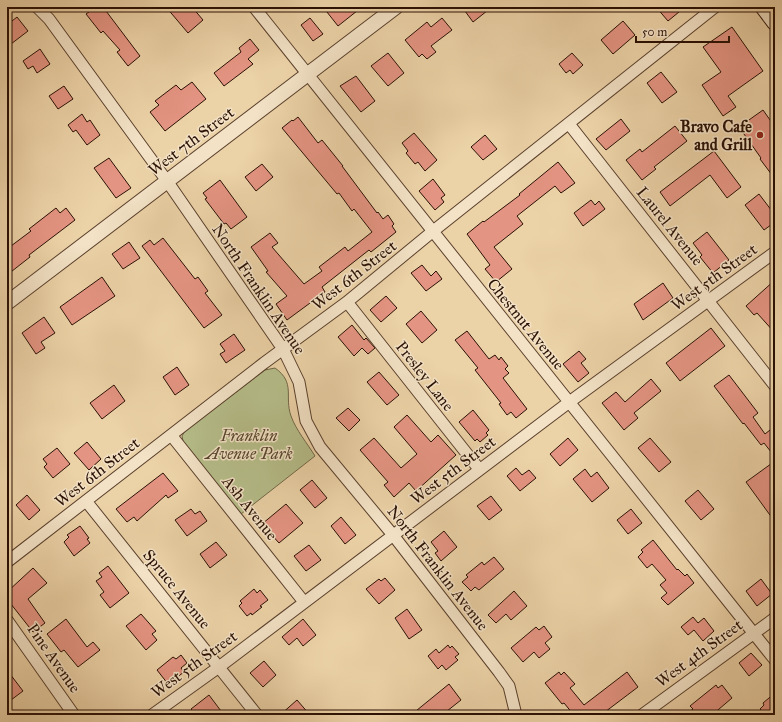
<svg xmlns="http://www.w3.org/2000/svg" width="782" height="722" font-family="'IM FELL Great Primer',serif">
<rect width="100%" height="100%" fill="#ecd2a7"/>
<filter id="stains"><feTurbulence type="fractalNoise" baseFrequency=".005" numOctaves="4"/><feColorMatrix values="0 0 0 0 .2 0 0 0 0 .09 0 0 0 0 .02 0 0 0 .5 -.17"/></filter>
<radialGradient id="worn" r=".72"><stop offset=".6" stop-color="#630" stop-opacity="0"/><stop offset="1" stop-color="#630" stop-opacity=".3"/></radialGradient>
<!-- green -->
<path fill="#b5bd89" stroke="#706646" d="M275 368C296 383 284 396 291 416 296 430 307 443 315 456L241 514 183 441 182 436 185 431 265 370Z"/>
<!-- building -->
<path fill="#e49482" stroke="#2a1004" d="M96 7H103L140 56 128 66 117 52 120 50 103 31 101 33 86 14Z
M166 7H192L203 20 188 33Z
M323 7H362L338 26Z
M462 7H492L473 22Z
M656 7H685L668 21Z
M17 17 28 31 11 44 7 38V25Z
M310 18 323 34 313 41 301 25Z
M442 18 452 30 431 46 436 52 427 59 422 54 419 57 405 40 427 22 431 27Z
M623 21 635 35 613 54 601 40Z
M732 27 763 71 728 96 736 107 723 116 702 85 721 72 703 47Z
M250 39 259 50 248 59 253 64 224 86 214 73 241 52 239 48Z
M40 49 50 64 37 73 33 66 28 69 23 61Z
M388 53 404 73 388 86 371 66Z
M572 53 583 65 573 74 570 70 566 73 559 64Z
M661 72 677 92 662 103 647 83Z
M356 76 375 101 361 112 340 86Z
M192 82 206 99 165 131 150 112 159 105 155 101 176 85 181 90Z
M64 86 73 99 58 109 49 96Z
M763 110 775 127V179L760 159 761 158 739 127Z
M82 114 87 122 90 120 100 135 87 145 76 130 73 132 68 125Z
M298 117 318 143 322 140 343 166H342L377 213 378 212 383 219 388 215 394 224 392 226 396 232 371 252 369 250 322 287 325 292 287 320 276 304 287 296 266 272 268 271 251 247 270 233 278 243 272 247 304 284 322 271 319 267 345 247 348 251 372 232 354 209 352 211 339 193 337 194 282 128 292 120 293 121Z
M621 119 630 131 606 150 596 139Z
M675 126 687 141 654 167 656 169 642 180 626 160 640 149 642 152Z
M414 133 437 160 425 171 418 162 415 164 406 153 408 151 402 143Z
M485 135 497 149 483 160 471 147Z
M714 151 741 187 727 198 710 175 670 206 660 192Z
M109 158 131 188 116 198 94 168Z
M558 162 575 183 561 193 555 186 517 216 523 224 494 247 512 269 496 282 485 269 490 265 467 234 483 221 484 222 520 195 519 194Z
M262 164 273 177 256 191 245 177Z
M433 179 445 195 441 198 444 202 435 210 419 191Z
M220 180 247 217 231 229 226 223 224 224 205 199 207 198 203 193Z
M759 194 775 215V222L764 230 745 205Z
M591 200 595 205 599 201 605 209 583 226 574 213Z
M56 208 60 213 66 208 75 220 29 255 30 257 7 275V249L31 231 29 229Z
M707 232 729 260 713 273 700 257 702 255 693 243Z
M163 238 195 279 198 277 208 291 205 293 222 315 204 328 142 246 150 240 154 245Z
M129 242 140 258 123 269 112 254Z
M422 265 431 276 436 271 442 279 426 291 411 273Z
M102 277 115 296 72 325 60 307Z
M775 280V333L757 313 754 315 746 306Z
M663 283 673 298 643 320 634 304Z
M386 296 397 308 381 322 370 310Z
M421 311 437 330 422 343 406 324Z
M44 317 55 333 41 342 45 348 36 354 22 333Z
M352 325 364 340 366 338 375 348 368 354 362 348 354 356 338 337Z
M711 328 725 346 680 381 666 363Z
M467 331 489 359 495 355 499 360 501 357 508 366 505 369 509 373 503 378 527 409 516 418 511 412 507 415 499 404 501 403 475 370 478 368 455 340Z
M234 334 245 350 226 363 220 354 225 351 220 344Z
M579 351 586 359 581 363 589 373 578 382 563 364Z
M177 367 189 385 175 395 163 377Z
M379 372 399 395 387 405 367 382Z
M729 375 758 413 753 417 765 434 775 426V457L764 443 761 445 744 423 743 424 714 386Z
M651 379 661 391 634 413 638 418 624 430 602 403 616 392 625 402Z
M114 385 125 401 102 419 90 403Z
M348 408 360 420 349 431 336 418Z
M473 410 489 430 486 433 488 435 480 442 477 439 475 441 459 422Z
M407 415 431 442 438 435 456 455 416 491 409 483 394 497 384 485 388 482 360 450 374 438 401 468 417 454 394 427Z
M568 438 578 450 560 466 550 454Z
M650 438 671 462 659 472 638 448Z
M87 442 101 459 89 470 74 453Z
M57 448 70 464 53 478 44 467 47 464 43 459Z
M775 461V481L771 484 775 489V522L746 482Z
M516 468 522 475 529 470 536 478 520 491 507 476Z
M585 469 591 477 597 472 609 488 592 502 573 479Z
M163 473 178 491 168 498 166 495 137 521 134 517 127 522 116 509Z
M312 480 327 498 315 508 300 490Z
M698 490 714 509 701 520 685 501Z
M27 495 40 510 29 520 16 505Z
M491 496 502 510 489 520 477 506Z
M286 504 303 523 279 543 262 524Z
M191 509 195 514 200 511 207 521 187 536 175 520Z
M631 509 642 523 628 534 617 520Z
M341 517 356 535 345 544 331 526Z
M80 526 89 538 87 539 90 543 74 556 64 542 69 537 67 535Z
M444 531 457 547 441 561 435 553 438 551 431 542Z
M653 540 677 570 678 569 685 576 687 574 694 583 668 605 661 598 667 593 660 585 666 580 652 564 647 568 638 557 643 552 641 550Z
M216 542 227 555 210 568 200 554Z
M309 545 321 560 306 571 294 556Z
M494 557 504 569 479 590 475 587 471 591 462 582 468 577 466 575 482 562 484 565Z
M108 566 129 593 110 608 100 595 104 592 96 581 102 577 99 573Z
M33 568 47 583 28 599 45 623 33 632 7 599V592Z
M385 578 395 590 379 604 366 589 379 579 381 581Z
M761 579 772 594 757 606 746 591Z
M254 589 257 593 260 590 268 600 260 606 262 607 252 615 251 613 247 616 239 606 242 603 240 601Z
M514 591 527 606 511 620 506 614 496 623 488 615Z
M407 609 422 630 409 639 395 618Z
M141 614 156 631 152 634 157 640 146 650 126 626Z
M693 617 698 623 704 618 714 631 703 641 694 630 688 635 681 627Z
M66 619 87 647 93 642 100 650 78 667 64 650 61 652 47 634Z
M303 619 316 635 303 646 297 638 289 645 282 637Z
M544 626 552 637 545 643 550 649 539 658 534 652 523 662 511 648 536 627 539 630Z
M448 645 450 648 452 646 459 654 455 657 458 660 446 670 442 665 438 669 428 656 436 649 439 653Z
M751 653 762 665 749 676 739 663Z
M181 655 187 663 181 668 184 672 168 684 157 670 173 657 176 659Z
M264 661 276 675 263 687 250 673Z
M7 670 23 691 7 703Z
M559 672 561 675 564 672 575 684 570 688 584 705 627 672 638 687 601 715H571L573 714 564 703 562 704 545 683Z
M449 684 461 700 442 715H411Z
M716 685 718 688 722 685 732 698 712 715H685L693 709 690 706Z
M775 693V715H766L760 709 764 705 763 703Z
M209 695 224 715H196L191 709Z
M297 700 310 715H280Z"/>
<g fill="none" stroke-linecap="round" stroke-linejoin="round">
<!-- minor casing -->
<g stroke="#5a402d" stroke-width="13">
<path id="minor" d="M37 7 49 19 167 181 283 349 299 382 306 421 320 447 393 535 499 672 509 686 516 715
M254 7 775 660
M569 124 775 386
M347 302 479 469
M171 435 304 602
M86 501 257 715
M7 562 264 363 347 302 432 232 715 7
M7 620 74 715
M152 715 219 667 568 403 775 252
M642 715 775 618"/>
</g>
<!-- tertiary casing -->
<g stroke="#5a402d" stroke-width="16">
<path id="tertiary" d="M7 303 396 7"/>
</g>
<!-- secondary casing -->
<g stroke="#2a1004" stroke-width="17">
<path id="secondary" d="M763 7 775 23"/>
</g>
<!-- minor -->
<use href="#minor" stroke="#f3e2c6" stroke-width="11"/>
<!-- tertiary -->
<use href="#tertiary" stroke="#f3e2c6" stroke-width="14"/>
<!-- secondary -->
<use href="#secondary" stroke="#f3e2c6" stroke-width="15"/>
</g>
<!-- markers -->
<circle fill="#8f2418" stroke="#f3e2c6" stroke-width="1.5" cx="760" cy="135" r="4"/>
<g text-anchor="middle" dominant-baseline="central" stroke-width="3" stroke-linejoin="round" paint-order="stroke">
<!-- poi labels -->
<g font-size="16" font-weight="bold" fill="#2a1004" stroke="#f3e2c6" text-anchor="end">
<text x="752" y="126">Bravo Cafe<tspan x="752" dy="18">and Grill</tspan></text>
</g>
<!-- street labels -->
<g font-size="16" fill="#2a1004" stroke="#f3e2c6">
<text transform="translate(191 141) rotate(-37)">West 7th Street</text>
<text transform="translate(670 226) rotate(51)">Laurel Avenue</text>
<text transform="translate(354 275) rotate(-38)">West 6th Street</text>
<text transform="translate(714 277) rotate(-36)">West 5th Street</text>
<text transform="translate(259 289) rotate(56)">North Franklin Avenue</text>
<text transform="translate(526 324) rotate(51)">Chestnut Avenue</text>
<text transform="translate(425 376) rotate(52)">Presley Lane</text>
<text transform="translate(453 470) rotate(-37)">West 5th Street</text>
<text transform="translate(97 472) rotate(-38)">West 6th Street</text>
<text transform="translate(250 508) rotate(51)">Ash Avenue</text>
<text transform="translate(438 568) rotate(52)">North Franklin Avenue</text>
<text transform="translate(177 589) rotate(51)">Spruce Avenue</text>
<text transform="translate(699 653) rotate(-36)">West 4th Street</text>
<text transform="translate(54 658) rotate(55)">Pine Avenue</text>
<text transform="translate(194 664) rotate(-36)">West 5th Street</text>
</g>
<!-- park labels -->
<g font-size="16" font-style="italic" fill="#54442c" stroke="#f3e2c6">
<text x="249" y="435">Franklin<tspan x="249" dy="18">Avenue Park</tspan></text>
</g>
</g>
<!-- margin -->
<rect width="782" height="722" fill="none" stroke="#ecd2a7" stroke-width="24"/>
<rect x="8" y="8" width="766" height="706" fill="none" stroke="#2a1004" stroke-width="2"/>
<rect x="12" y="12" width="758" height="698" fill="none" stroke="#2a1004"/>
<!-- scale -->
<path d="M636 36v6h93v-6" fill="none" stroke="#2a1004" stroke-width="2"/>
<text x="642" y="36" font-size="12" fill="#2a1004" stroke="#f3e2c6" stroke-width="3" paint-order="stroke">50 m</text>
<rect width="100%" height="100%" filter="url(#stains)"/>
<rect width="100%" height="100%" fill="url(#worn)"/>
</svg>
